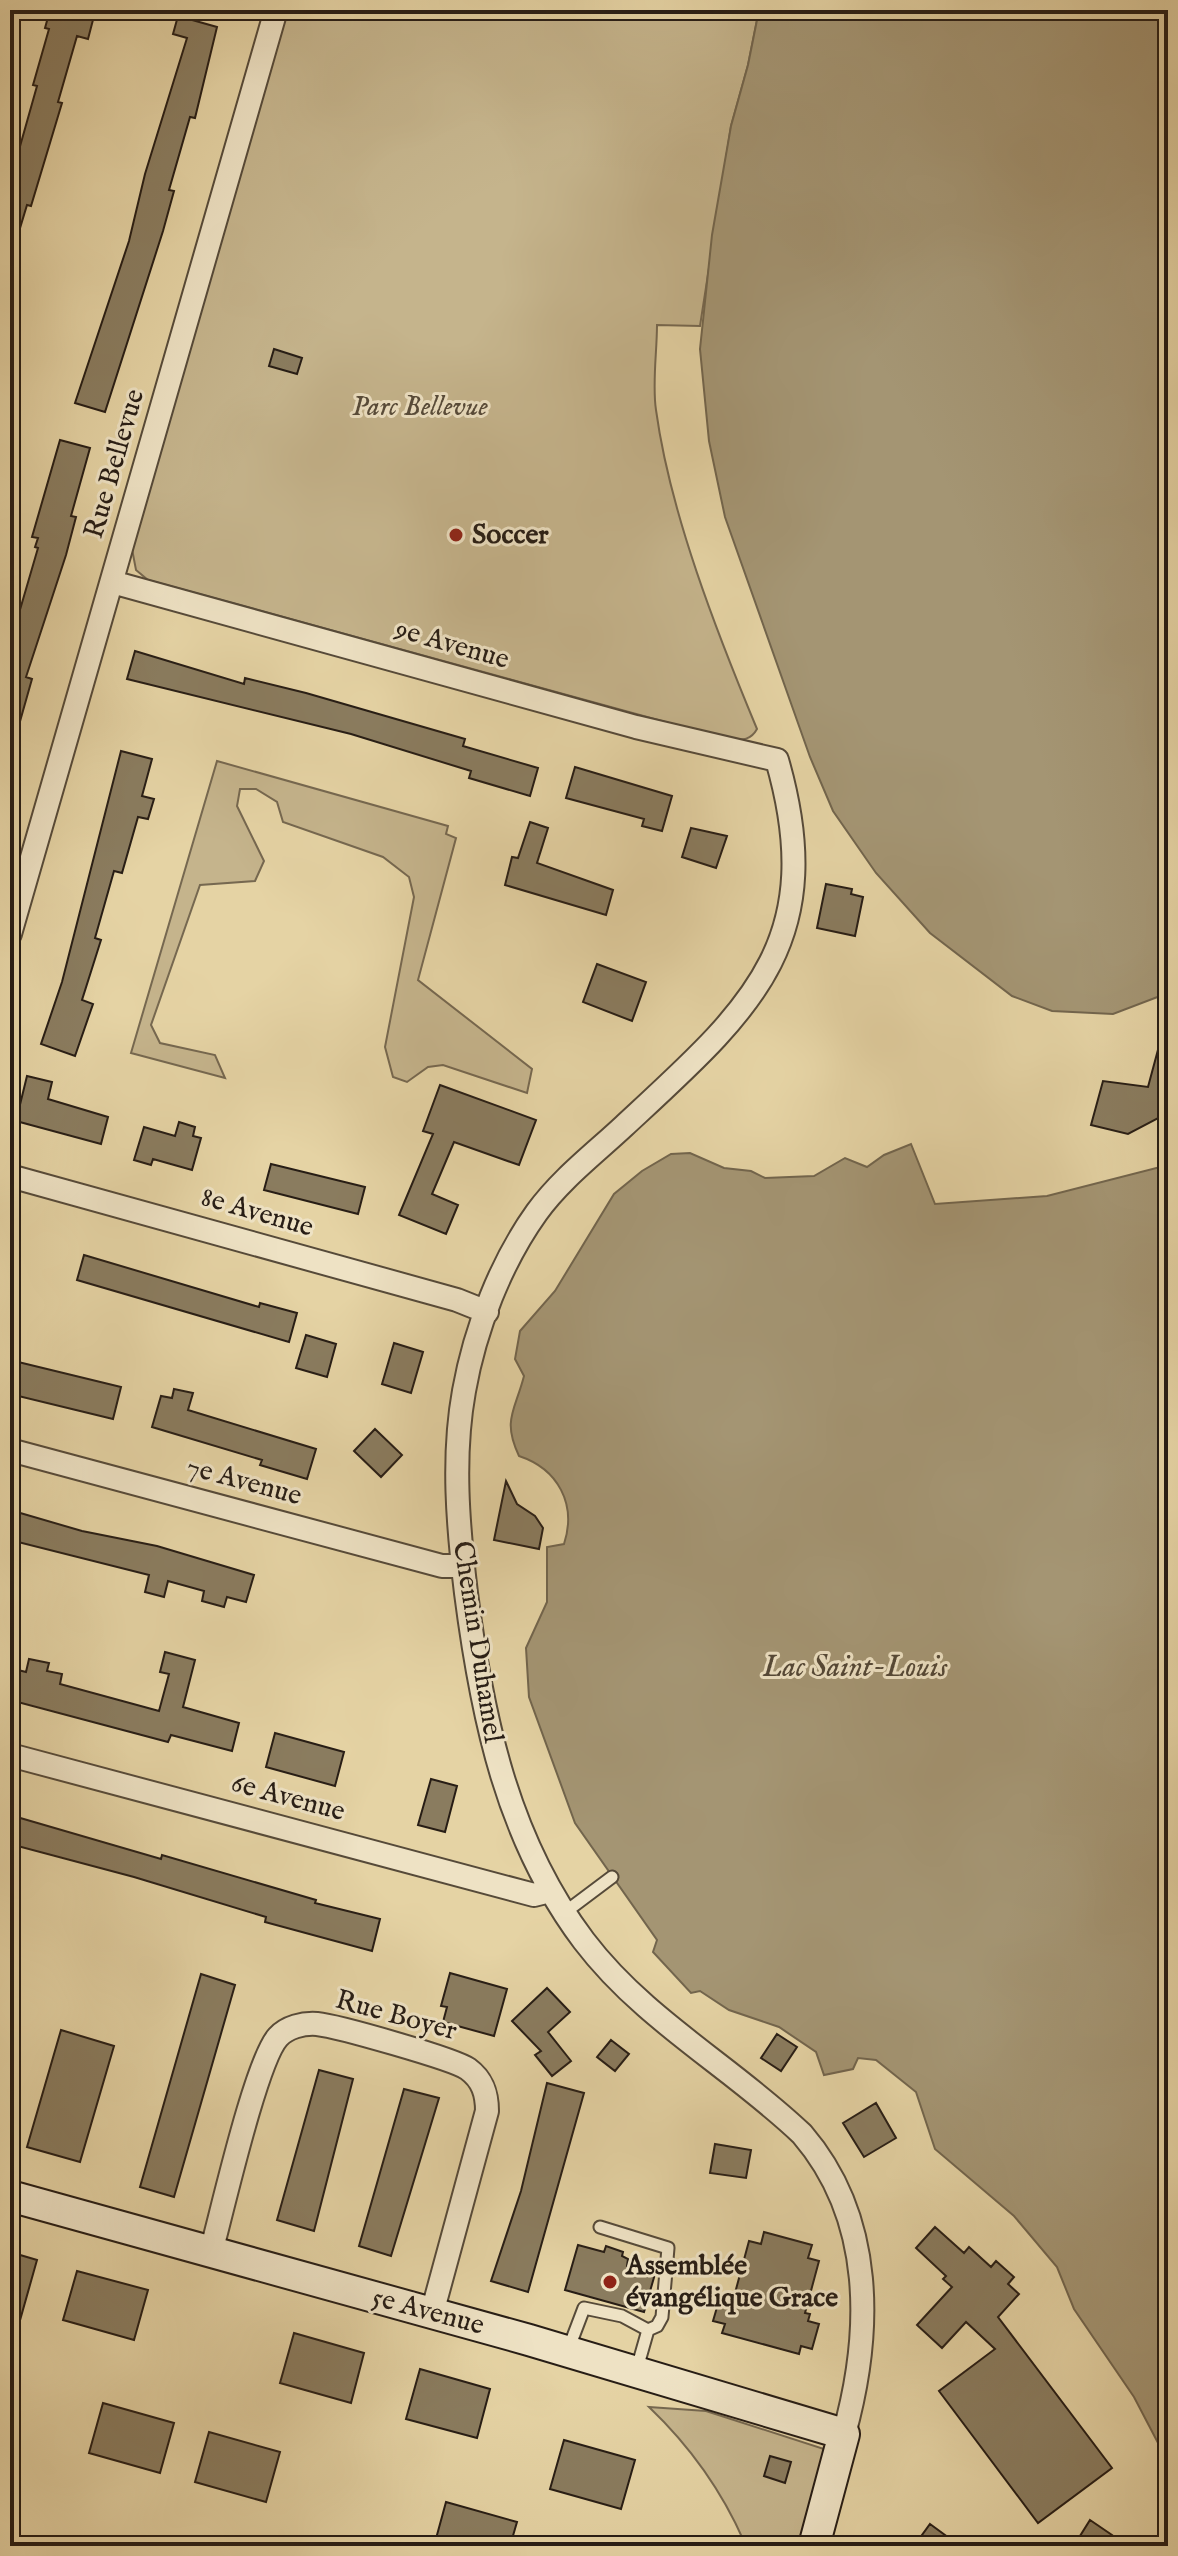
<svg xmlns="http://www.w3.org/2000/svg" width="1178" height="2556" font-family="'IM FELL English',serif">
<rect width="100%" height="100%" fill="#e5d3a4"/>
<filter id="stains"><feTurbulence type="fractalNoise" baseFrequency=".0025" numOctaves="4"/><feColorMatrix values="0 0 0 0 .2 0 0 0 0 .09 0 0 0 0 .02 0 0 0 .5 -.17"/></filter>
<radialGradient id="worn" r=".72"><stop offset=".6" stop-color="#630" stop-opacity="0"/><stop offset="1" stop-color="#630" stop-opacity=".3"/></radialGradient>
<!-- green -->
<path fill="#c5b48c" stroke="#766850" stroke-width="2" d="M287 10H759L748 65 731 126 700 326 657 325C657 352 652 384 656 410 670 513 717 633 757 729 751 740 743 740 731 740L148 580 136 570 132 549Z
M217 761 448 826 446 834 456 838 418 980 532 1069 527 1093 443 1065 428 1067 407 1082 393 1077 385 1047 414 897 409 877 383 857 283 822 277 802 256 789H240L237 806 264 861 255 881 200 885 151 1025 160 1043 215 1055 225 1078 131 1053Z
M649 2407 706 2411 824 2449 826 2455 804 2546H746C723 2492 692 2448 649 2407Z"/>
<!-- water -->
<path fill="#a49573" stroke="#72654d" stroke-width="2" d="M759 10H1168V993L1113 1014 1052 1011 1012 996 930 933 876 873 833 811 810 757 725 517 709 441 700 349 712 235 731 126 748 65Z
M911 1144 935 1204 1047 1196 1168 1165V2462L1134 2397 1074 2309 1057 2267 1014 2216 935 2149 916 2092 876 2060 858 2058 853 2069 824 2075 816 2052 779 2027 729 2010 700 1991 691 1993 653 1952 657 1940 575 1823 529 1697 526 1648 547 1602V1547L564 1544C577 1504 558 1469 519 1456 502 1420 515 1411 524 1376L515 1359 520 1331 555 1291 614 1194 642 1171 671 1154 690 1153 724 1168 751 1171 765 1178 814 1176 845 1158 867 1167 884 1155Z"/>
<!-- building -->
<path fill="#8a7c5f" stroke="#271d15" stroke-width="2" d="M50 10H84V13L94 16 88 39 77 36 58 102 62 103 31 206 27 205 14 248H10V155L17 157 37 86 33 85 49 29 45 28Z
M178 16 217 27 195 118 190 117 169 190 174 191 163 231 105 412 75 403 129 241 145 174 187 38 173 34Z
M274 349 302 358 297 374 269 366Z
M60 440 90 448 71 516 76 517 66 555 26 677 32 679 15 739 10 738V618L17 620 38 548 35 547 38 538 32 537Z
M135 651 244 684 245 678 306 693 465 739 463 746 538 768 530 796 469 778 471 771 351 734 127 679Z
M121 751 152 759 142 796 154 799 148 819 138 817 122 873 114 871 95 938 101 940 82 1000 93 1004 75 1056 41 1044 62 982Z
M575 767 672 796 662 831 642 826 644 819 566 798Z
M530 822 548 828 537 863 613 890 606 915 505 885 512 857 518 858Z
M691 828 727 836 716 868 682 857Z
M826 884 852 889 851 894 863 897 855 936 817 928Z
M597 964 646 982 632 1021 583 1002Z
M1162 1035 1168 1036V1113L1128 1134 1091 1125 1103 1081 1148 1087Z
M27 1076 52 1082 48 1099 108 1117 101 1144 16 1121Z
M440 1085 536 1120 519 1165 454 1142 432 1194 458 1205 446 1234 399 1215 433 1134 423 1131Z
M179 1122 195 1127 193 1136 201 1138 192 1170 153 1159 151 1165 134 1160 144 1127 175 1136Z
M271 1164 365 1187 358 1214 264 1190Z
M84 1255 259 1307 260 1303 297 1313 289 1342 77 1280Z
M306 1335 336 1344 327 1377 296 1368Z
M394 1343 423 1352 411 1393 382 1384Z
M10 1360 121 1387 113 1419 10 1394Z
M174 1389 193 1393 188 1410 316 1449 307 1479 260 1465 262 1460 152 1427 161 1396 172 1398Z
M375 1429 402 1455 381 1477 354 1451Z
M506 1481 517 1504 535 1516 543 1528 539 1549 494 1540Z
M10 1510 82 1531 157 1546 254 1575 246 1602 227 1597 224 1607 202 1601 204 1591 168 1581 164 1597 145 1592 149 1575 10 1540Z
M165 1652 195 1660 183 1707 239 1723 232 1751 171 1735 168 1742 10 1700V1668L26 1672 29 1659 49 1663 47 1671 62 1674 60 1684 159 1711 169 1674 160 1672Z
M275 1733 344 1752 335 1786 266 1767Z
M431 1779 457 1786 445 1832 418 1825Z
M10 1815 161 1859 162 1855 316 1900 315 1903 380 1919 372 1951 265 1922 266 1917 134 1877 10 1844Z
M450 1973 507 1989 494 2036 443 2022 447 2007 441 2006Z
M201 1974 235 1985 174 2197 140 2187Z
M547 1988 570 2012 548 2032 571 2061 552 2076 535 2055 541 2051 512 2021Z
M61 2030 114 2046 80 2162 27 2147Z
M777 2034 797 2047 781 2071 761 2058Z
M611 2040 629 2054 615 2071 597 2057Z
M319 2070 353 2079 314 2231 277 2220Z
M547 2083 584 2093 528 2292 491 2281 521 2191Z
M404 2089 439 2098 391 2256 359 2246Z
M876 2103 896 2138 864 2157 843 2123Z
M715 2144 751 2150 746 2178 710 2173Z
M935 2227 964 2253 969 2247 991 2267 996 2261 1014 2277 1008 2284 1019 2294 998 2317 1112 2468 1038 2523 939 2391 995 2349 966 2322 942 2348 917 2325 952 2287 943 2279 946 2276 916 2248Z
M764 2232 812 2245 808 2258 819 2261 805 2313 810 2314 808 2321 819 2324 812 2349 801 2346 799 2354 722 2333 725 2324 713 2321 720 2297 730 2300 735 2293 749 2241 761 2244Z
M578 2245 604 2252 606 2246 623 2252 622 2256 628 2259 627 2266 655 2274 644 2312 565 2290Z
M10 2252 37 2260 15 2338 10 2337Z
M77 2271 148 2290 134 2340 63 2320Z
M294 2333 364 2353 351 2403 280 2383Z
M420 2369 490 2389 477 2438 406 2419Z
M103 2403 174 2423 160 2473 89 2453Z
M209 2432 280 2452 266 2502 195 2482Z
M564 2440 635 2460 621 2509 550 2489Z
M770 2456 791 2462 785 2483 764 2476Z
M446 2502 517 2522 510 2546H434Z
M1090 2520 1112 2535 1105 2546H1095L1080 2536Z
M930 2524 960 2546H914Z"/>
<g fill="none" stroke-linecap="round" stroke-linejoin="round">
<!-- lane casing -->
<g stroke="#564a39" stroke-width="15">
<path id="lane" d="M564 1913 612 1877
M600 2227 668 2248 662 2317 657 2326 648 2330
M568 2350 584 2308 622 2316 648 2330 636 2372"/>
</g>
<!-- street casing -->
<g stroke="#564a39" stroke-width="26">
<path id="street" d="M112 582 636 727 777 760C830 944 749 1010 624 1126 594 1154 561 1179 537 1212 501 1262 475 1329 464 1391 452 1457 458 1526 466 1593 482 1717 507 1839 584 1941 644 2020 732 2067 802 2134 875 2219 872 2333 844 2434
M10 934 276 10
M10 1176 457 1300 487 1312
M10 1450 442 1566H463
M10 1755 534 1895 550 1891
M211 2252C222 2212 256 2061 278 2037 287 2027 303 2023 317 2024 337 2026 454 2059 468 2069 483 2080 487 2094 487 2111L432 2313"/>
</g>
<!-- secondary casing -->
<g stroke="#271d15" stroke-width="34">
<path id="secondary" d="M10 2196 529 2340 844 2434 814 2546"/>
</g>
<!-- lane -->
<use href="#lane" stroke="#eee2c4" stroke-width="11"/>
<!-- street -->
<use href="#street" stroke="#eee2c4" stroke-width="22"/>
<!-- secondary -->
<use href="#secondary" stroke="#eee2c4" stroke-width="30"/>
</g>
<!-- markers -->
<g fill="#8f2418" stroke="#eee2c4" stroke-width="3">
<circle cx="456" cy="535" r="8"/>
<circle cx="610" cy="2282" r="8"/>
</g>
<g text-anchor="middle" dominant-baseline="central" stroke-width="6" stroke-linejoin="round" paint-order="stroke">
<!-- park labels -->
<g font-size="28" font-style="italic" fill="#564a39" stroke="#eee2c4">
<text x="420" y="407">Parc Bellevue</text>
</g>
<!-- street labels -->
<g font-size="28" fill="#271d15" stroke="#eee2c4">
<text transform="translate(115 464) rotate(-74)">Rue Bellevue</text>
<text transform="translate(452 645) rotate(16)">9e Avenue</text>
<text transform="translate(257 1213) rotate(16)">8e Avenue</text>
<text transform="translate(244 1482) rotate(15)">7e Avenue</text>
<text transform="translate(477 1642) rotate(81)">Chemin Duhamel</text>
<text transform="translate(288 1798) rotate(15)">6e Avenue</text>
<text transform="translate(396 2016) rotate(15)">Rue Boyer</text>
<text transform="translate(428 2312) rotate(15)">5e Avenue</text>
</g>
<!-- poi labels -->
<g font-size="28" font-weight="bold" fill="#271d15" stroke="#eee2c4" text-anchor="start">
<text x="472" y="535">Soccer</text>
<text x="626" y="2266">Assemblée<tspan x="626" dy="32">évangélique Grace</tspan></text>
</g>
<!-- water labels -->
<g font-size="30" font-style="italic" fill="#534736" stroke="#eee2c4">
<text x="855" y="1668">Lac Saint-Louis</text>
</g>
</g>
<!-- margin -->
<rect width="1178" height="2556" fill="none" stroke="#e5d3a4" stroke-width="40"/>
<rect x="12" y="12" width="1154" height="2532" fill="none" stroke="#271d15" stroke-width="4"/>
<rect x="20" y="20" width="1138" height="2516" fill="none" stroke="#271d15" stroke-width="2"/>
<rect width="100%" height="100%" filter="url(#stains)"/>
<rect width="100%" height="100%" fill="url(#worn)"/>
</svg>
